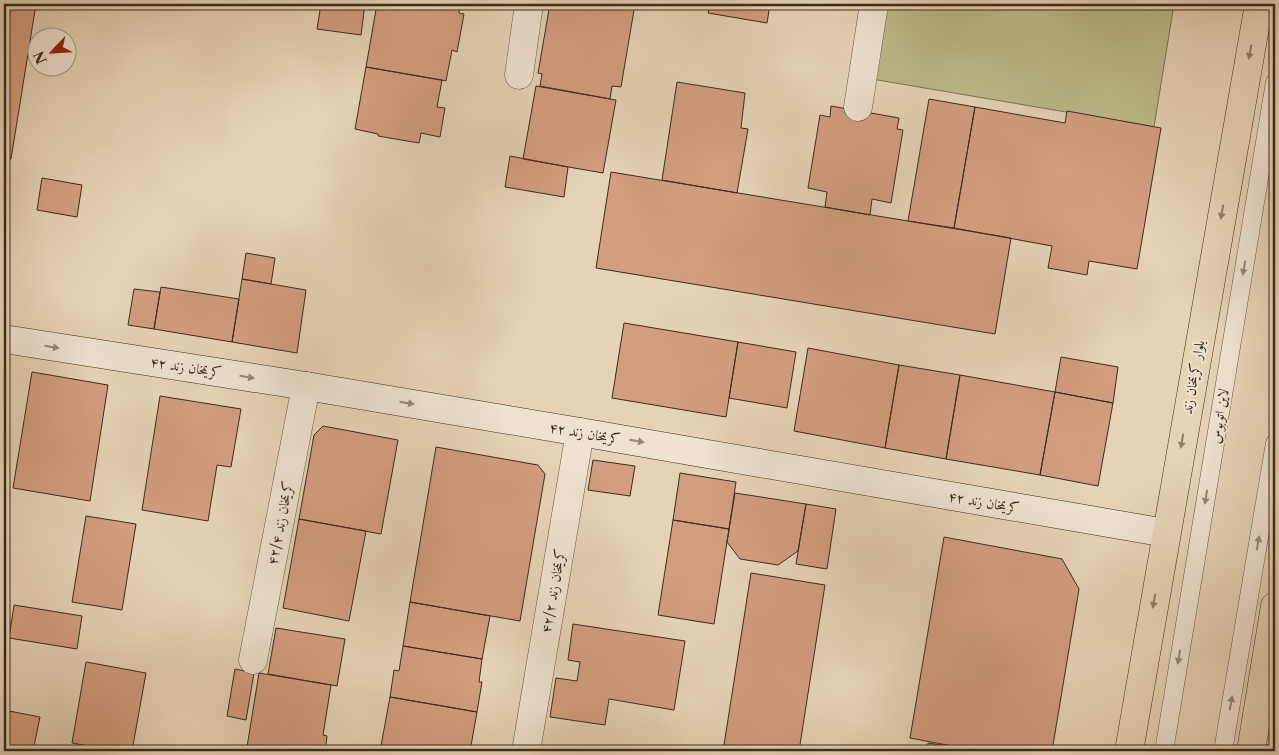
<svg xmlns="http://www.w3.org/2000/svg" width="1279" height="755" font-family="'Libre Caslon Text',Amiri,serif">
<rect width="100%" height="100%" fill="#e6d3b6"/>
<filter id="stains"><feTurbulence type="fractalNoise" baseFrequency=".004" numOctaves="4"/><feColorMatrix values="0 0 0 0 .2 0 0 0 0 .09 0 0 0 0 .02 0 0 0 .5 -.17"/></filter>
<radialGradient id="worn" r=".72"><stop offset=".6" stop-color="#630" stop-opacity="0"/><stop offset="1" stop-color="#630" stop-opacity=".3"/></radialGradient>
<!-- green -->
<path fill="#bcba89" stroke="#7a7452" d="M885 4H1174L1154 127 872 79Z"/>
<!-- building -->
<path fill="#d39d80" stroke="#392d1c" d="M4 4H36L11 159 4 158Z
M321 4H365L361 35 317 29Z
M377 4H460L459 13 464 14 457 52 452 50 446 81 366 67Z
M550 4H635L621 87 612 86 610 99 540 86 542 74 538 73Z
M710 4H770L767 23 708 13Z
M366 67 442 80 437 107 445 108 440 137 421 133 419 143 378 136V134L355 129Z
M677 82 745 93 741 128 748 129 737 193 662 180Z
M536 86 616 100 603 173 523 159Z
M929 99 975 107 954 228 908 221Z
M831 106 899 118 897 129 903 130 891 203 872 199 870 215 825 207 827 192 808 188 820 115 830 117Z
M975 107 1065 123 1067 111 1161 128 1137 269 1089 261 1087 275 1048 268 1052 246 954 228Z
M510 156 568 167 564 197 505 187Z
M611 172 1011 238 995 334 596 268Z
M42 178 82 185 77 217 37 210Z
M246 253 275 258 271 284 242 279Z
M242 279 306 290 297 353 232 342Z
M161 287 239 299 232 342 154 329Z
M134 289 160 292 154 329 128 325Z
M624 323 738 342 726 417 612 398Z
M738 342 796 352 787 408 729 398Z
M808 348 899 365 885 448 794 431Z
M1061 357 1118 367 1113 403 1055 392Z
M899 365 960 375 946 459 885 448Z
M32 372 108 385 90 501 13 488Z
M960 375 1055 392 1040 475 946 459Z
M1055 392 1113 403 1098 486 1040 475Z
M160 396 241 409 231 467 217 465 208 521 142 510Z
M323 426 398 440 381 534 299 519 314 435Z
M436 447 538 465 545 474 520 621 410 602Z
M593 460 635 466 630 496 588 490Z
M680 473 736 482 729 529 673 520Z
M735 493 806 504 798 551 778 565 740 559 727 542Z
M806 504 836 509 827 569 796 564Z
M86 516 136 524 122 610 72 602Z
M299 519 366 531 349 621 283 608Z
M673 520 729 529 714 624 658 615Z
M944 537 1062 559 1079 589 1052 751H979L910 738Z
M751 573 825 585 799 751H761L724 745Z
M410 602 490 616 482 659 403 646Z
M14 605 82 616 77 649 9 638Z
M573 624 685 641 674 710 609 699 605 725 550 717 556 678 577 681 580 662 568 660Z
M276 628 345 639 337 686 268 674Z
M403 646 482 659 479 682H482L477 712 390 697 394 670 399 671Z
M86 662 146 673 132 751H117L72 743Z
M235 669 254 673 246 720 227 716Z
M259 673 331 685 323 735 327 736 325 751H274L247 747Z
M390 697 477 712 470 751H380Z
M4 710 40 717 33 751H4Z
M928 743 979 751H927Z
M241 746 247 747 274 751H240Z"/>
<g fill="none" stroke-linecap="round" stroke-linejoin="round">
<!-- lane casing -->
<g stroke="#645642" stroke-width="19">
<path id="lane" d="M1164 751 1275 82
M1223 751 1275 443"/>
</g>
<!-- street casing -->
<g stroke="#645642" stroke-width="29">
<path id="street" d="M519 75 529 4
M858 107 874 4
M253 660 306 386
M526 751 580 432"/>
</g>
<!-- secondary casing -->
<g stroke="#392d1c" stroke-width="29">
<path id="secondary" d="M4 339 306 386 580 432 1166 533"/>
</g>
<!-- primary casing -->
<g stroke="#392d1c" stroke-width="29">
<path id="primary" d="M1129 751 1259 4
M1251 751 1275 606"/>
</g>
<!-- lane -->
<use href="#lane" stroke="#efe2d0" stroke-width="18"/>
<!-- street -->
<use href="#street" stroke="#efe2d0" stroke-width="28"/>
<!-- secondary -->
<use href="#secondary" stroke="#efe2d0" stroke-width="28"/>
<!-- primary -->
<use href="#primary" stroke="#e6d3b6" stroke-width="28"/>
</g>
<!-- one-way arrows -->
<defs><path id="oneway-solid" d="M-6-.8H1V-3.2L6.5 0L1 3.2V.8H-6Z" transform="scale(1.25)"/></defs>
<g fill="#908069">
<use href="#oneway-solid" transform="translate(1250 52) rotate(100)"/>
<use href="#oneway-solid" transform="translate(1222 212) rotate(100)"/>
<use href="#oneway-solid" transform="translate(1182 441) rotate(100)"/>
<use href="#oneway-solid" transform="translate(1154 601) rotate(100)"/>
</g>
<g fill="#948876">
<use href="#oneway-solid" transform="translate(1244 268) rotate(99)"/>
<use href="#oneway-solid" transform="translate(52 347) rotate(9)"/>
<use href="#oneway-solid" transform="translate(247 377) rotate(9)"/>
<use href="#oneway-solid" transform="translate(407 403) rotate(9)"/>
<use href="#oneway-solid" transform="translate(637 441) rotate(10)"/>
<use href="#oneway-solid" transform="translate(1206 497) rotate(99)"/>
<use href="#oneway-solid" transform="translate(1258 543) rotate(-80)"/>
<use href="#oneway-solid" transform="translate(1179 657) rotate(99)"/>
<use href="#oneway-solid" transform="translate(1231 703) rotate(-80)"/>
</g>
<g text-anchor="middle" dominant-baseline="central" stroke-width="4" stroke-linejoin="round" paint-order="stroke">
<!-- street labels -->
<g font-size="14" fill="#392d1c" stroke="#efe2d0">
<text transform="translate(186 367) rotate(9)">کریمخان زند ۴۲</text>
<text transform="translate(1193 377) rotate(-80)">بلوار کریمخان زند</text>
<text transform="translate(1219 416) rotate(-81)">لاین اتوبوس</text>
<text transform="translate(585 433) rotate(10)">کریمخان زند ۴۲</text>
<text transform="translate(984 502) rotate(10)">کریمخان زند ۴۲</text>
<text transform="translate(280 523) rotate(-79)">کریمخان زند ۴۲/۴</text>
<text transform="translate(553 591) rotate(-80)">کریمخان زند ۴۲/۲</text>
</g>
</g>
<!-- margin -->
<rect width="1279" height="755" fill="none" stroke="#e6d3b6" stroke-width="20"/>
<rect x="5" y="5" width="1269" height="745" fill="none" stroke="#392d1c" stroke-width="2.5"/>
<rect x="10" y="10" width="1259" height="735" fill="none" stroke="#392d1c"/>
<!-- north arrow -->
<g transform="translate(52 52) rotate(245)"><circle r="24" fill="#efe2d0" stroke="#a69a88"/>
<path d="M0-4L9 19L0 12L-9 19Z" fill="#8f2418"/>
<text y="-8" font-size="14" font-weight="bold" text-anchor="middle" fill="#392d1c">N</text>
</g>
<rect width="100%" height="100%" filter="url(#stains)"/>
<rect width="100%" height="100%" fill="url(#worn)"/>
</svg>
